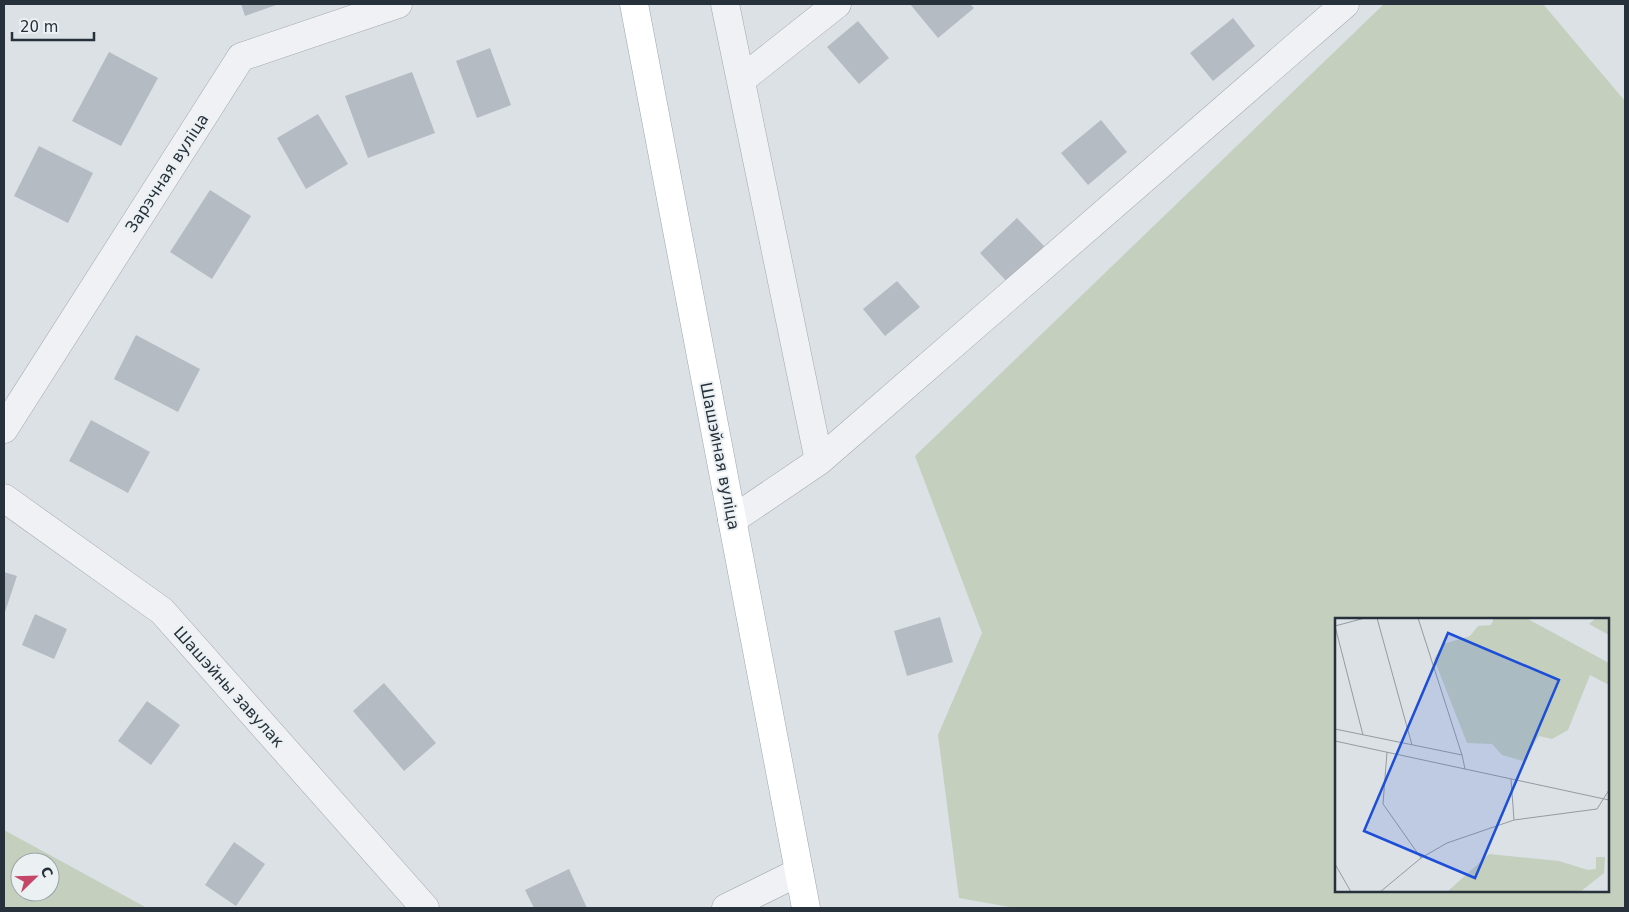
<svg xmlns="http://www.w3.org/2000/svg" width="1629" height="912" font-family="'DejaVu Sans',sans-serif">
<rect width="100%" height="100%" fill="#dce1e5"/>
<!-- green -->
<path fill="#c4cfbe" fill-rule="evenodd" d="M1384 4H1543L1625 101V908H1015L959 898 938 735 982 633 915 456ZM1336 620H1608V891H1336Z
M4 830 147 908H4ZM20 862H50V892H20Z"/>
<!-- building -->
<path fill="#b4bbc2" d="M241 4H279L245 16Z
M910 4H970L974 8 938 38Z
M1233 18 1255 46 1213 81 1190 53Z
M858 21 889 58 859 84 827 47Z
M490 48 511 105 477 118 456 61Z
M109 52 158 78 121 146 72 121Z
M412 72 435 133 368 158 345 96Z
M318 114 348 164 306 189 277 138Z
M1101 120 1127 152 1088 185 1061 153Z
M39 146 93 173 68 223 14 196Z
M210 190 251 216 212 279 170 252Z
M1017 218 1046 248 1009 284 980 253Z
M897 281 920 307 885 336 863 309Z
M136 335 200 369 178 412 114 379Z
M91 420 150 452 128 493 69 461Z
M4 572 17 576 4 615Z
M35 614 67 629 54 659 22 645Z
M940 617 953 662 907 676 894 631Z
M384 683 436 743 404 771 353 711Z
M147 701 180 725 151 765 118 741Z
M234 842 265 864 236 906 205 885Z
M569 869 587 908H534L525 890Z"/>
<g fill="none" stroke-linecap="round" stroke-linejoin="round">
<!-- minor casing -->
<g stroke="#a2a9af" stroke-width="29">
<path id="minor" d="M725 4 819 461 732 520
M741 80 837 4
M4 429 241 57 398 4
M819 461 1345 4
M4 498 162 611 425 908
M726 908 799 872"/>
</g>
<!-- major casing -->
<g stroke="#9ca7b0" stroke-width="29">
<path id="major" d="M634 4 806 908"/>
</g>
<!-- minor -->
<use href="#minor" stroke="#eff1f4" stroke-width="28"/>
<!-- major -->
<use href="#major" stroke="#fff" stroke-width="28"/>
</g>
<g text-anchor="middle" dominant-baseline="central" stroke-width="4" stroke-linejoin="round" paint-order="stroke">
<!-- street labels -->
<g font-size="16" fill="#27313b" stroke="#ebf0f3">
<text transform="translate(167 173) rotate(-57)">Зарэчная вуліца</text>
<text transform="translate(720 456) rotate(79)">Шашэйная вуліца</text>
<text transform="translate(229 687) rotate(48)">Шашэйны завулак</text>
</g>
</g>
<!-- overview -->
<g transform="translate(1335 618)">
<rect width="274" height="274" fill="#dce1e5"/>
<path d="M159 0H191L274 45V67L255 57 233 112 217 121 204 118 188 143 167 137 157 126 132 125 99 41 108 26 135 18 143 8 156 7ZM261 0H274V17L254 6ZM154 236 224 243 253 252 261 251V239H270L269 255 245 274H112Z" fill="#c4cfbe"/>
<path fill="none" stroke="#949ba1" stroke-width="1" d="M42 0 77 127M83 0 127 137M0 8 28 117M0 8 30 0M0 111 127 137 130 151M0 123 274 182M52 134 48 186 86 240M176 161 179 202M0 246 16 274M45 274 86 240 112 225 179 202 262 191 274 172"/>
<path fill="#1d4ed8" fill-opacity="0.15" stroke="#1d4ed8" stroke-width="2.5" d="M113 15 224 62 140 260 29 213Z"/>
<rect width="274" height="274" fill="none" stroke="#27313b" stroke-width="2.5"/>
</g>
<!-- border -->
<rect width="1629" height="912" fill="none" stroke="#27313b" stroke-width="10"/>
<!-- north arrow -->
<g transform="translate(35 877) rotate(67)"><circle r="24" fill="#ebf0f3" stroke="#9da4a9"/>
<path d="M0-4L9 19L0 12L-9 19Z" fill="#c64668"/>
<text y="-8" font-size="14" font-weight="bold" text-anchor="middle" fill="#27313b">С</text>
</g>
<!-- scale -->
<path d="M12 32v8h82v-8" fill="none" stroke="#27313b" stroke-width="2.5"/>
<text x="20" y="32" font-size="15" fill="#27313b" stroke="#ebf0f3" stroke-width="4" paint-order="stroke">20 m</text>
</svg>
